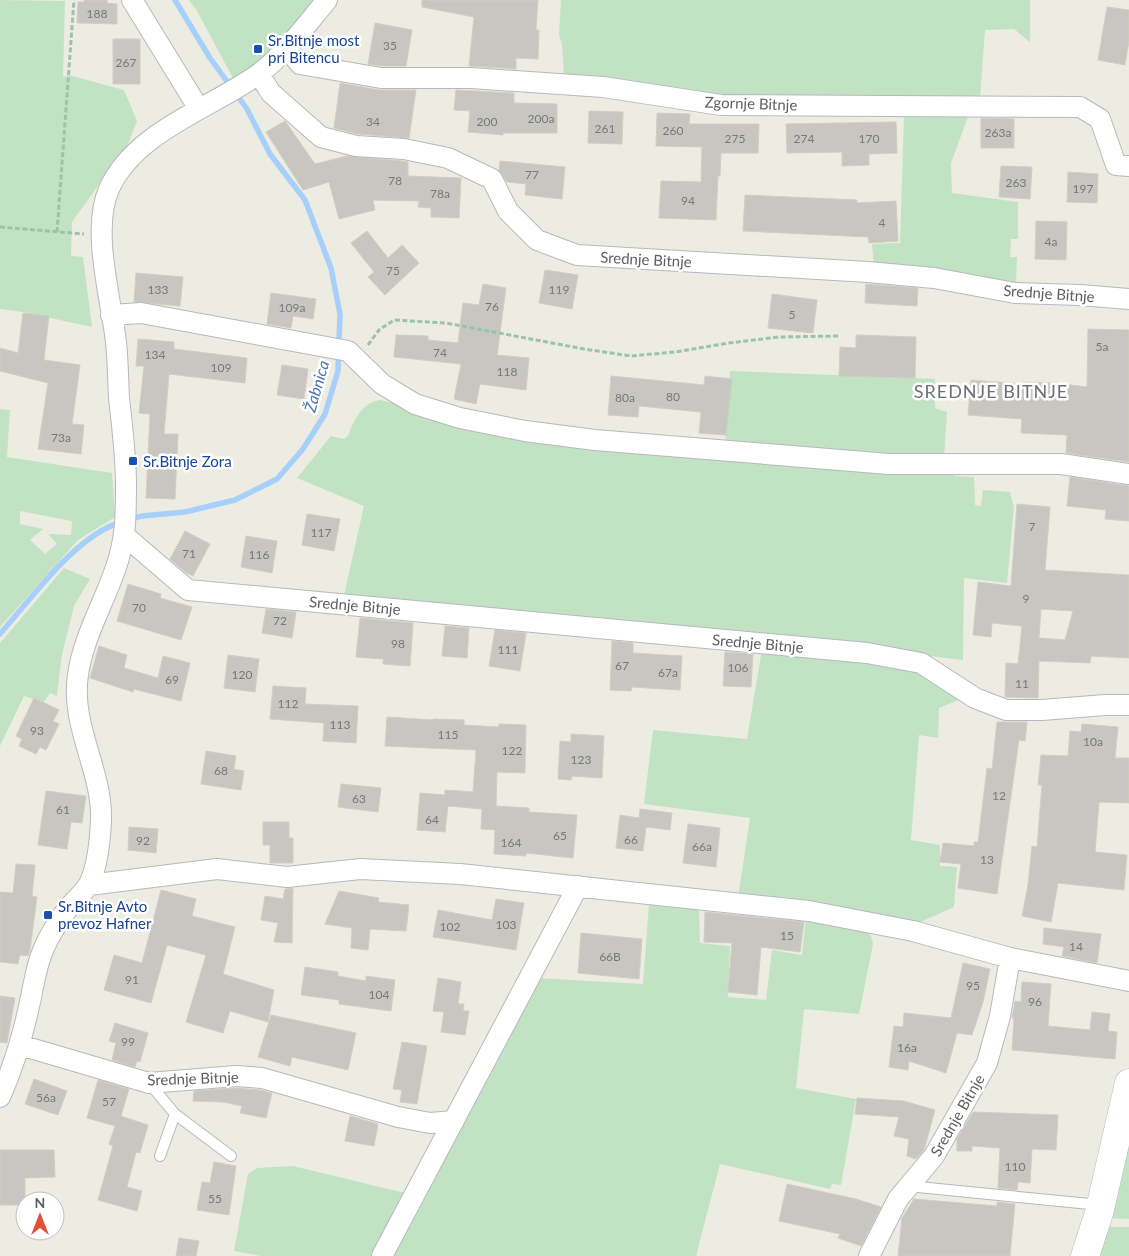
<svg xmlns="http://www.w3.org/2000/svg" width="1129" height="1256" font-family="Lato,sans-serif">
<rect width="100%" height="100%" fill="#edece3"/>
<!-- green -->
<path fill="#c1e3c3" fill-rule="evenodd" d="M0 0 65 1 63 77 69 75 124 90 137 121 128 144 72 222 71 256 83 257 92 327 23 312 0 309Z
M189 0H318L275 51 234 80 197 11Z
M561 0H1030V42L1014 29 985 30 980 98 741 99 564 77 562 45 559 34Z
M969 114 951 163 952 193 1018 202V239H1011L1010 257H1017L1016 283 1013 284 874 267 872 244 900 243 904 117Z
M730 371 935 379V408L947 412 944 457 725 446Z
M379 400 405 405 411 409 947 471 955 476 974 477 975 505 981 506 983 490 1010 492 1014 507 1007 583 964 578 963 660 886 651 343 600 364 506 297 478 331 436 344 439C349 436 349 433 351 428 357 415 364 403 379 400Z
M0 409 10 410 7 457 112 473 115 517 78 540 0 627ZM20 511 72 521 71 535 48 534 57 544 45 554 30 540 43 529 20 524Z
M64 568 90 579 74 606 62 654 57 696 50 693 44 702 24 696 0 746V643Z
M775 649 916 670 961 699 939 708 938 738 919 735 911 840 940 845V866L957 867 954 907 916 924 738 898 750 818 644 804 653 730 747 739 761 655 768 651Z
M649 904 699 909 700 943 730 946 728 997 766 1000 772 950 802 955 806 918 865 929 871 936 873 944 859 1014 804 1009 796 1088 856 1099 841 1185 832 1184 830 1189 720 1164 696 1256H388L536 978 643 984Z
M1129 1120V1219L1106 1218Z
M293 1166 409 1194 377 1256H261L234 1251 248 1174 257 1168Z
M1103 1227H1129V1256H1095Z"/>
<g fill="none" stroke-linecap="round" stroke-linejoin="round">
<!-- stream -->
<path stroke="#a6cffa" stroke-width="5.5" d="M130 519 142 516 185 512 235 500 277 479 303 449 325 414 338 371 340 314 331 268 305 200 270 154 247 109 210 58 175 0
M0 634C32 598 75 536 121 522"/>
</g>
<!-- building -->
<path fill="#c8c6c0" stroke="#d1cec2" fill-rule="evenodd" d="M84 0H107V3L117 4V24L77 23 78 2H84Z
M422 0H538L536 30H539L538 59 516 58V69L469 66 474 17 422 7Z
M1107 7 1129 10V41L1125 65 1098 60Z
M375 23 412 30 406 66H382L368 64Z
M113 39H140V84H113Z
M340 83 379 90H416L409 138 358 134 334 128Z
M456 90 514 93V103L557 104V133H503V135L468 132 470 111 454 110Z
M589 111 623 112 622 144 588 143Z
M657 113 690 114 689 124H759L758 153H721L720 176H718L716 220 659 218 661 181 701 182 702 147 656 146Z
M981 118 1014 119V148H981Z
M285 121 315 164 347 156 402 161 408 162V176L461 178 459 218 431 217V208L418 207 419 201 373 200 375 210 339 219 329 182 303 190 266 132Z
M896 122 897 153 869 154V165L842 166V152L787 153 786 124Z
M500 161 565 167 562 199 525 195 526 184 507 182 499 170Z
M1001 166 1032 167 1030 199 999 197Z
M1068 172 1098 174 1097 203 1067 202Z
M745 195 857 200V203L896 201 898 241 869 243 868 237 743 231Z
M1036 221 1067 222 1066 260 1035 259Z
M367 231 388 258 402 245 419 263 385 295 368 277 374 272 351 243Z
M545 270 578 275 572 309 539 303Z
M136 273 183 277 180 306 134 302Z
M483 284 506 288 497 355 529 358 526 390 480 384 476 404 454 399 461 364 394 357 396 335 428 336V340L458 343 463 303 479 305Z
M866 284 918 288 917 306 865 303Z
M271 293 316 299 313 319 293 316 291 328 267 324Z
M772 294 817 300 813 333 768 328Z
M23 313 49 316 44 360 80 365 72 424 84 425 81 454 38 449 48 383 0 371V348L18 353Z
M1088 329 1129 330V462L1066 453 1067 435 1021 433 1022 419 968 415 971 380 1023 384V382L1053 383 1087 387Z
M856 335 916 337 915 378 839 376 840 347 856 348Z
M138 339 174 342V349L247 358 245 383 169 374 164 434H178L175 499 146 498 150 414 139 413 144 366H136Z
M282 365 308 369 304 399 277 395Z
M611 376 704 385 705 376 732 379 726 435 699 433 701 412 639 406 638 417 608 415Z
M1070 477 1129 486V521L1105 519 1106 510 1067 506Z
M1017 504 1050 507 1045 570 1129 575V658L1091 656 1090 663 1039 661 1038 698 1005 697 1006 663 1018 664 1022 626 992 623 991 637 973 635 978 582 1011 586ZM1041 609 1073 611 1065 640 1039 638Z
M307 514 340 519 334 551 302 545Z
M185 531 210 544 193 576 185 572 170 559Z
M246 536 277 541 272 573 241 567Z
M128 584 161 594 160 598 192 607 181 640 117 621Z
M266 609 296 612 292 638 262 633Z
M360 618 413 623 410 666 383 664V659L356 657Z
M445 626 469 628 467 658 442 656Z
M495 630 526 633 520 671 489 666Z
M612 641 633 643V653L682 656 680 690 632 687 631 691 610 690Z
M99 646 127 655 124 668 158 678 163 656 190 663 181 701 134 689 133 692 90 678Z
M725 652 753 654 751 687 723 686Z
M228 655 259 659 255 692 224 688Z
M273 686 306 688 305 704 358 706 356 743 323 741 324 723 270 719Z
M34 698 59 710 53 721 59 724 46 750 40 747 36 754 19 746 22 739 16 736Z
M387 717 433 720V719L464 720V725L499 727V724L526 725 525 773 497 772 496 806 529 808V812L577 815 573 858 526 853V856L494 854 495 830 481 829 482 809 448 806 445 832 417 830 420 793 445 795V790L473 792 476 750 385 746Z
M997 722H1027L1025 741 1019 740 997 894 958 888 961 864 940 862 943 843 974 846V842H978L987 768 992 769Z
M1082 724 1118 727 1115 758H1129V803L1099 802 1095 852 1127 855 1124 890 1058 883 1051 922 1022 916 1028 885 1032 846 1037 847 1042 785H1038L1041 755 1068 756 1070 731 1081 732Z
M571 734 604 736 602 778 572 776 571 780 558 779 560 741 571 742Z
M206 751 236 756 234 769 244 771 241 790 201 784Z
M341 784 381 788 378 812 338 807Z
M46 791 86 796 82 823 71 822 67 849 38 845Z
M640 809 672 813 670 830 646 827 643 851 616 848 620 815 639 818Z
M263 822H289V838H293V863H270V845H263Z
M688 824 720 828 716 867 683 863Z
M129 827 158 829 156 853 128 850Z
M16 864 35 865 32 896 37 897 30 950 28 956 20 955 18 964 0 962V892L13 893Z
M293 888 292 943 274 942 278 923 261 920 265 896 283 899 285 889Z
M161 890 196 899 192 916 235 927 223 974 274 990 268 1022 230 1011 223 1033 186 1022 206 955 167 945 151 1003 104 990 114 955 142 963Z
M339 891 379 898 378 902 409 905 406 931 370 929 368 950 351 948 352 928 325 924Z
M496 899 524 903 516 950 433 937 438 910 492 920Z
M705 912 804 922 800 952 761 947 757 995 728 992 732 943 704 942Z
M1044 928 1101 934 1097 963 1062 956 1064 947 1043 944Z
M581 933 642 939 639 979 578 973Z
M963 963 990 969 983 1002 972 1035 957 1033 946 1073 909 1061 908 1070 889 1067 894 1026 903 1027 904 1013 951 1018Z
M305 967 338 972V976L366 981V976L395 980 391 1011 339 1004V1000L301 995Z
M438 978 461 982 458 1004H464L463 1011H469L465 1035 441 1032 444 1012 433 1011Z
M1022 982 1051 984 1048 1026 1090 1030 1092 1012 1110 1014 1108 1031 1117 1032 1115 1059 1012 1050 1014 1018H1012L1015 1001 1021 1002Z
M0 996 15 998 7 1043 0 1042Z
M271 1015 356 1033 348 1070 292 1057 290 1066 258 1057Z
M115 1023 148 1033 140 1062 137 1061 135 1067 112 1060 116 1043 109 1041Z
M402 1042 427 1046 417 1104 400 1102 402 1090 393 1089Z
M34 1079 67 1091 58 1115 25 1104Z
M98 1080 129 1089 121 1116 148 1125 140 1153 136 1152 127 1187 142 1191 137 1211 98 1200 113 1146 109 1144 115 1126 87 1118Z
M236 1088 260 1090 272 1093 266 1118 240 1113 242 1106 223 1102 193 1101 194 1091Z
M857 1098 904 1101 935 1110 924 1150 916 1159 907 1156 909 1139 894 1136 899 1117 855 1114Z
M973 1112 1058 1115 1056 1150 1032 1149 1030 1183 1018 1182 1017 1190 998 1188 1000 1148 972 1146V1151H957V1139Z
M350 1116 378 1124 374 1146 345 1141Z
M0 1150H54L55 1177 25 1178V1205H0Z
M214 1162 236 1166 229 1215 197 1210 202 1182 210 1183Z
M787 1184 856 1199 881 1207 861 1246 838 1238 840 1234 779 1221Z
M914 1199 997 1206V1202L1015 1204 1010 1256H898L902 1218Z
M179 1238 199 1241 196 1256H176Z"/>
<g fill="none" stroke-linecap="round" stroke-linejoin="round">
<!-- service casing -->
<g stroke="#b6b8bd" stroke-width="12">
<path id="service" d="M149 1083 175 1114 231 1156
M160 1156 175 1114
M908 1186 1100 1205"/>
</g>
<!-- minor casing -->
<g stroke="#b6b8bd" stroke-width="22">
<path id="minor" d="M132 0 199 109
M287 48 300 64 381 78H471L603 87 721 105 1080 107 1100 119 1116 165 1129 166
M259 74 271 93 321 137 356 146 404 149 448 158 492 179 508 211 537 240 577 255 868 272 934 278 1015 293 1080 295 1129 299
M111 315 141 313 348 351 382 384 415 404 460 418 525 431 595 440 889 464H1061L1129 474
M125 536 188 590 867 653 921 663 975 698 1006 710H1042L1105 705H1129
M89 885 217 869 287 877 360 869 460 874 809 911 913 931 1010 958 1129 981
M20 1045 149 1083 236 1076 262 1078 398 1117 430 1123 454 1121
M0 1097C14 1066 23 1035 30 1002 34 984 36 965 44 948 49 936 58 922 66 911 73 901 85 893 90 882 98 864 100 841 101 821 103 771 70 726 78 675 83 638 103 605 115 570 126 540 126 516 126 484 126 456 122 426 119 398 118 379 118 361 116 342 111 298 91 230 109 189 135 131 212 108 260 73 286 53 306 25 327 0
M382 1256 578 886
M869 1256 898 1199 934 1156 987 1063 1000 1016 1010 958"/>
</g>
<!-- secondary casing -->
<g stroke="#b7b9bf" stroke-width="29">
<path id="secondary" d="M1085 1256 1099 1213 1129 1083"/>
</g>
<!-- path -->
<path stroke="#9bc3aa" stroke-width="3" stroke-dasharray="5 2.5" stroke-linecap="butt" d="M0 227 84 234
M57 232 74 0
M368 345 379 330 394 320 446 323 584 349 631 356 675 352 729 343 779 337 839 336"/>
<!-- service -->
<use href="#service" stroke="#fff" stroke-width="10"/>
<!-- minor -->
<use href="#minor" stroke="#fff" stroke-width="20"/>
<!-- secondary -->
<use href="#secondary" stroke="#fff" stroke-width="28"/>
</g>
<!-- markers -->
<g fill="#1a4fb4" stroke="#fff" stroke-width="2">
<rect x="253" y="44" width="10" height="10" rx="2.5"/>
<rect x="128" y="456" width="10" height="10" rx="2.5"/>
<rect x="43" y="910" width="10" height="10" rx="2.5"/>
</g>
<g text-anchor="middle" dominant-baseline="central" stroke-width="5" stroke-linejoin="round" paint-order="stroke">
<!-- number labels -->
<g font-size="12" fill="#76787a">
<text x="97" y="13">188</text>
<text x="390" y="45">35</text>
<text x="126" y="62">267</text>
<text x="541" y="118">200a</text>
<text x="373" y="121">34</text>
<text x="487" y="121">200</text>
<text x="605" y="128">261</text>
<text x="673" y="130">260</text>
<text x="998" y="132">263a</text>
<text x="735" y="138">275</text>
<text x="804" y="138">274</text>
<text x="869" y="138">170</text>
<text x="532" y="174">77</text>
<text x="395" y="180">78</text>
<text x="1016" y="182">263</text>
<text x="1083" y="188">197</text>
<text x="440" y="193">78a</text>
<text x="688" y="200">94</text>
<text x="882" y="222">4</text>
<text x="1051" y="241">4a</text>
<text x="393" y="270">75</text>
<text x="158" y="289">133</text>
<text x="559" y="289">119</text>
<text x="492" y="306">76</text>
<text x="292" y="307">109a</text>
<text x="792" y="314">5</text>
<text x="1102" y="346">5a</text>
<text x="440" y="352">74</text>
<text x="155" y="354">134</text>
<text x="221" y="367">109</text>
<text x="507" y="371">118</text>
<text x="673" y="396">80</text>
<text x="625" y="397">80a</text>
<text x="61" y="437">73a</text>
<text x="1032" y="526">7</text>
<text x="321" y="532">117</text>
<text x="189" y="553">71</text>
<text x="259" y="554">116</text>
<text x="1026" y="598">9</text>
<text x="139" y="607">70</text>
<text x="280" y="620">72</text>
<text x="398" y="643">98</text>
<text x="508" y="649">111</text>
<text x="622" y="665">67</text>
<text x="738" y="667">106</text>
<text x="668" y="672">67a</text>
<text x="242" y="674">120</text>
<text x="172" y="679">69</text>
<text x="1022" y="683">11</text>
<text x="288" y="703">112</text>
<text x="340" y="724">113</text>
<text x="37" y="730">93</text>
<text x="448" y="734">115</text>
<text x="1093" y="741">10a</text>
<text x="512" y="750">122</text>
<text x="581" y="759">123</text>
<text x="221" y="770">68</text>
<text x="999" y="795">12</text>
<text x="359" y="798">63</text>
<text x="63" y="809">61</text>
<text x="432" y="819">64</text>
<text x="560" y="835">65</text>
<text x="631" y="839">66</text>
<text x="143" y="840">92</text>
<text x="511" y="842">164</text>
<text x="702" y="846">66a</text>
<text x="987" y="859">13</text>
<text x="506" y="924">103</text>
<text x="450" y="926">102</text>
<text x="787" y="935">15</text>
<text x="1076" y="946">14</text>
<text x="610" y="956">66B</text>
<text x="132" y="979">91</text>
<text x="973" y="985">95</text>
<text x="379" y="994">104</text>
<text x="1035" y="1001">96</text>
<text x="128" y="1041">99</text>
<text x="907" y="1047">16a</text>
<text x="46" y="1097">56a</text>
<text x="109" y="1101">57</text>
<text x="1015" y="1166">110</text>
<text x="215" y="1198">55</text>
</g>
<!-- transit labels -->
<g font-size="15" fill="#164399" stroke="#fff" text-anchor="start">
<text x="268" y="40">Sr.Bitnje most<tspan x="268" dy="17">pri Bitencu</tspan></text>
<text x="143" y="461">Sr.Bitnje Zora</text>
<text x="58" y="906">Sr.Bitnje Avto<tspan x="58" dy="17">prevoz Hafner</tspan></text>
</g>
<!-- street labels -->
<g font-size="15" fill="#5b5e63" stroke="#fff">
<text transform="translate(751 103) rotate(2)">Zgornje Bitnje</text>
<text transform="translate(646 259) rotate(3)">Srednje Bitnje</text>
<text transform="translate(1049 293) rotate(4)">Srednje Bitnje</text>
<text transform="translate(355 605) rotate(5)">Srednje Bitnje</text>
<text transform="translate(758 643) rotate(5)">Srednje Bitnje</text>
<text transform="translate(193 1078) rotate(-2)">Srednje Bitnje</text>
<text transform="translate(957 1115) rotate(-60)">Srednje Bitnje</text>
</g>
<!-- water labels -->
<g font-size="16" font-style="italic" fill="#4774b3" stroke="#fff">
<text transform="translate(316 386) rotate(-74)">Žabnica</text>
</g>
<!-- quarter labels -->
<g font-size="18" letter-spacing="1" fill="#6c7075" stroke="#fff">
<text x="991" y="391">SREDNJE BITNJE</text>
</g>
</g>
<!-- north arrow -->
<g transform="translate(40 1216)"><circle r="24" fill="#ffffff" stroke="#bdbfc1"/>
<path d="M0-4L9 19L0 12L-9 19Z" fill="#df5137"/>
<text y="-8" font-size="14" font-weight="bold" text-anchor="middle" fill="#5b5e63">N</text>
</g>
</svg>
